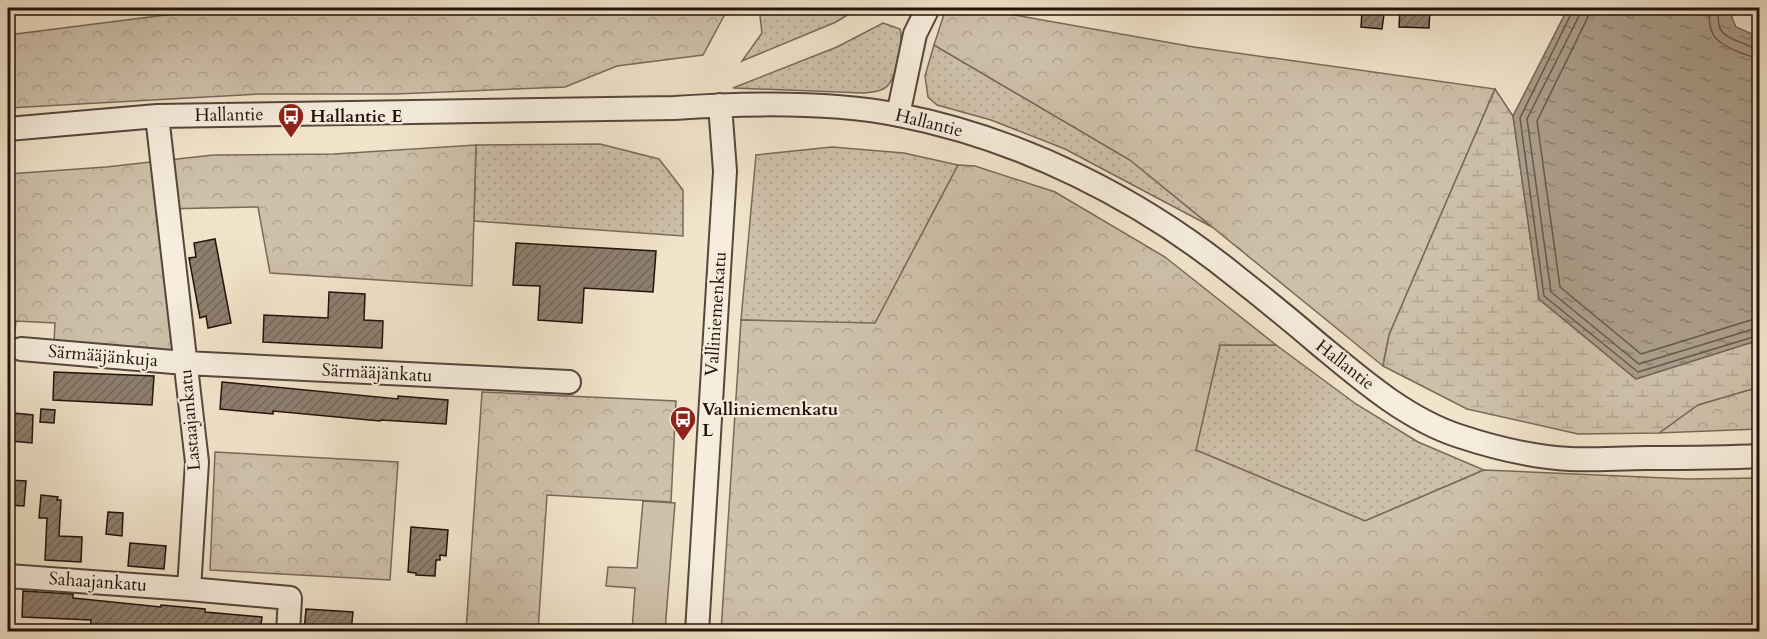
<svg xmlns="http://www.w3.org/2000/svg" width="1767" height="639" font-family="Cardo,serif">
<defs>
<pattern id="grass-dots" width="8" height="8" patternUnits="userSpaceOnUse" patternTransform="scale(1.5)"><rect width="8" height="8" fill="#cec0aa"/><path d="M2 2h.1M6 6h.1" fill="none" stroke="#b1a491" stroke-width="1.8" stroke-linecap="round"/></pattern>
<pattern id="forest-crowns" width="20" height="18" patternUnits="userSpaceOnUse" patternTransform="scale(1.5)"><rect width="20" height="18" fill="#cec0aa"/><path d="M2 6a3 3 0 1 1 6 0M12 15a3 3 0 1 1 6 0" fill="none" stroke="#b1a491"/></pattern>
<pattern id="wetland-marsh" width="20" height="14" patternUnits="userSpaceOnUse" patternTransform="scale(1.5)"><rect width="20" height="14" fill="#cec0aa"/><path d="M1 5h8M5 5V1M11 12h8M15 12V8" fill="none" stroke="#b1a491"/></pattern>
<pattern id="water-ripples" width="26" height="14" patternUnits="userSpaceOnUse" patternTransform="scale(1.5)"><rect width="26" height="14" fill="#ab9d8a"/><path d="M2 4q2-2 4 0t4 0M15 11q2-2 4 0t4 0" fill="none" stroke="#8b7f6f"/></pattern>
<pattern id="building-hatch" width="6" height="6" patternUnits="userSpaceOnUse" patternTransform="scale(1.5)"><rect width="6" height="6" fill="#8e7f6f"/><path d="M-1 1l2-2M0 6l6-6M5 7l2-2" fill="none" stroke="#746759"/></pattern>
</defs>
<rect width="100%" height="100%" fill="#f1e4cb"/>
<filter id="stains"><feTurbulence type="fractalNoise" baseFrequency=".00333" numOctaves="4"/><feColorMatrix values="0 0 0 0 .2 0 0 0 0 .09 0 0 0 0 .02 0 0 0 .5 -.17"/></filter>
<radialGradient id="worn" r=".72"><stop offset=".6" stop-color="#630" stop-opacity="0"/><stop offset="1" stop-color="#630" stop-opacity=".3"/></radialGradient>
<!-- grass -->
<path fill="url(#grass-dots)" stroke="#78695a" stroke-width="1.5" d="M759 8H859L836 22 742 61 762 33Z
M883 23 900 29C903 40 897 74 889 84 883 92 872 92 863 93L733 88 837 47Z
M934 45 1130 160 1212 227 1065 149 991 120 937 105 928 97 925 76Z
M600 144 659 159 683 190V236L474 221 476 145Z
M832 147 904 153 958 165 875 324 741 320 756 155Z
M1220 345H1276L1356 404 1418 442 1484 470 1365 521 1195 450Z"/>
<!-- forest -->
<path fill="url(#forest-crowns)" stroke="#78695a" stroke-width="1.5" d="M221 8H723L725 14 703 55 617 66 565 87 395 94H259L8 108V35Z
M946 8H975L1194 47 1495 89 1389 335 1383 366 1130 160 934 45Z
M476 145 472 286 270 273 258 207 161 209 175 353 54 342 55 323 16 321 14 339 8 338V174L106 167 213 155 334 154Z
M958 165 975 166 1055 192 1165 257 1276 345H1220L1196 450 1365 521 1484 470 1688 479 1759 478V631H721L741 320 875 323Z
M1759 387V429L1659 433 1697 405Z
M482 392 676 401 671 502 547 495 538 631H466Z
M215 452 398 462 390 580 210 570Z"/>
<!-- wetland -->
<path fill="url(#wetland-marsh)" stroke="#78695a" stroke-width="1.5" d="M1495 89 1513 116 1539 299 1636 379 1759 340V387L1698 405 1659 433 1578 434 1467 409 1383 366 1389 335Z"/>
<!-- park -->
<path fill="#cec0aa" stroke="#78695a" stroke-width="1.5" d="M643 501 675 503 665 631H632L635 588 606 586 608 567 637 568Z"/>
<!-- water -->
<path fill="url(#water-ripples)" stroke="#746557" stroke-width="1.5" d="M1568 8H1733L1732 18 1736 27 1759 37V340L1636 379 1539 299 1513 116Z"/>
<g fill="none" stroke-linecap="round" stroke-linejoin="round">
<!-- shore -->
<path stroke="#66584a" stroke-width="1.5" d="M1573 8 1572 12 1520 118 1544 296 1638 372 1760 335
M1580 8 1579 16 1527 119 1551 292 1639 364 1760 327
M1589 8 1587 19 1537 121 1560 287 1641 354 1751 320 1760 318
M1710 8C1706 36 1718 44 1741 53 1748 55 1752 58 1760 58
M1719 8C1715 33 1725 37 1745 44 1751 47 1753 49 1760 49"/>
</g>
<!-- building -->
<path fill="url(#building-hatch)" stroke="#22120b" stroke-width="1.5" d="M1400 8H1430L1429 28 1399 27Z
M1362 12 1384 14 1382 29 1361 27Z
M215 239 231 323 208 328 206 316 200 318 189 258 196 257 194 243Z
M516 243 656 251 653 292 584 288 582 323 538 320 540 286 513 285Z
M329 292 365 294 364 320 383 321 382 348 263 342 264 315 328 318Z
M54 372 154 376 152 405 53 400Z
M222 382 398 399V396L448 400 446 424 381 420 380 421 273 411V414L220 409Z
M41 409 55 410 54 423 40 422Z
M13 413 33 415 32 443 11 441Z
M8 480 26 481 24 506 8 505Z
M41 495 58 497 57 500H61L59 536 82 537 81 562 45 560 47 518H39Z
M108 512 123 513 122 536 106 534Z
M411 527 448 530 446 556 440 555V560H436L435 576 416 575V573L408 572Z
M130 543 166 546 164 569 128 566Z
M23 591 73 594V598L161 607V605L205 609V612L262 617 260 632H166L136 629V632H112L90 629 91 620 22 617Z
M306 609 353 612 351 632H304Z"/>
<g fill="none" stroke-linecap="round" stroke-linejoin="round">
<!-- minor casing -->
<g stroke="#56463b" stroke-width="26">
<path id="minor" d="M898 115 915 34 928 8
M157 116 197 462 189 589 290 598 288 632
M8 129 157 116 674 108C745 103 828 101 899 115 1022 139 1141 199 1238 278 1266 300 1294 323 1321 346 1362 380 1407 419 1459 436 1495 448 1532 457 1570 459 1595 460 1621 458 1647 458 1684 458 1722 458 1760 456
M21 349 185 363 569 382
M8 576 189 589
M697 632 725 171 720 105"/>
</g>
<!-- minor -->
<use href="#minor" stroke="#f6eddd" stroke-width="22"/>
</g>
<!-- icons -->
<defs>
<g id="bus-pin" transform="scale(1.35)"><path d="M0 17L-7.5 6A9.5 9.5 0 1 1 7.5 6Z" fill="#8f2418" stroke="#f6eddd"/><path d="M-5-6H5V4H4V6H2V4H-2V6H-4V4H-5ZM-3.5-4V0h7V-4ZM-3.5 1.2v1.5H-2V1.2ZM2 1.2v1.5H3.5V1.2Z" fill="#fff"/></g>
</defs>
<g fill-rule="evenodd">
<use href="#bus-pin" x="291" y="116"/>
<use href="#bus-pin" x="683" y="419"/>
</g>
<g text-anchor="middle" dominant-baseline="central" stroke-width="4.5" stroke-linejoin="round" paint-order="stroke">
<!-- street labels -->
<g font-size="18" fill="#22120b" stroke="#f6eddd">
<text transform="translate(229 115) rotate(-1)">Hallantie</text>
<text transform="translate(929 123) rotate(14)">Hallantie</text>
<text transform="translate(716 314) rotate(-86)">Valliniemenkatu</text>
<text transform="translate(103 356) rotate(5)">Särmääjänkuja</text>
<text transform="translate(1345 365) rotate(38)">Hallantie</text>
<text transform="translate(377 373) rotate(3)">Särmääjänkatu</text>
<text transform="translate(190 420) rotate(-95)">Lastaajankatu</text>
<text transform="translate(98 582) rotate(4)">Sahaajankatu</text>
</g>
<!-- poi labels -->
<g font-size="18" font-weight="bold" fill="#22120b" stroke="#f6eddd" text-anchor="start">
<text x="310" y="116">Hallantie E</text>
<text x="702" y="409">Valliniemenkatu<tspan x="702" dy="21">L</tspan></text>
</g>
</g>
<!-- margin -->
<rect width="1767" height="639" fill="none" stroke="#f1e4cb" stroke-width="30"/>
<rect x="9" y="9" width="1749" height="621" fill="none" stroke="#22120b" stroke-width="3"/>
<rect x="15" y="15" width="1737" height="609" fill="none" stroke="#22120b" stroke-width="1.5"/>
<rect width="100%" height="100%" filter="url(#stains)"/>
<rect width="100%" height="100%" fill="url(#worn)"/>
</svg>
